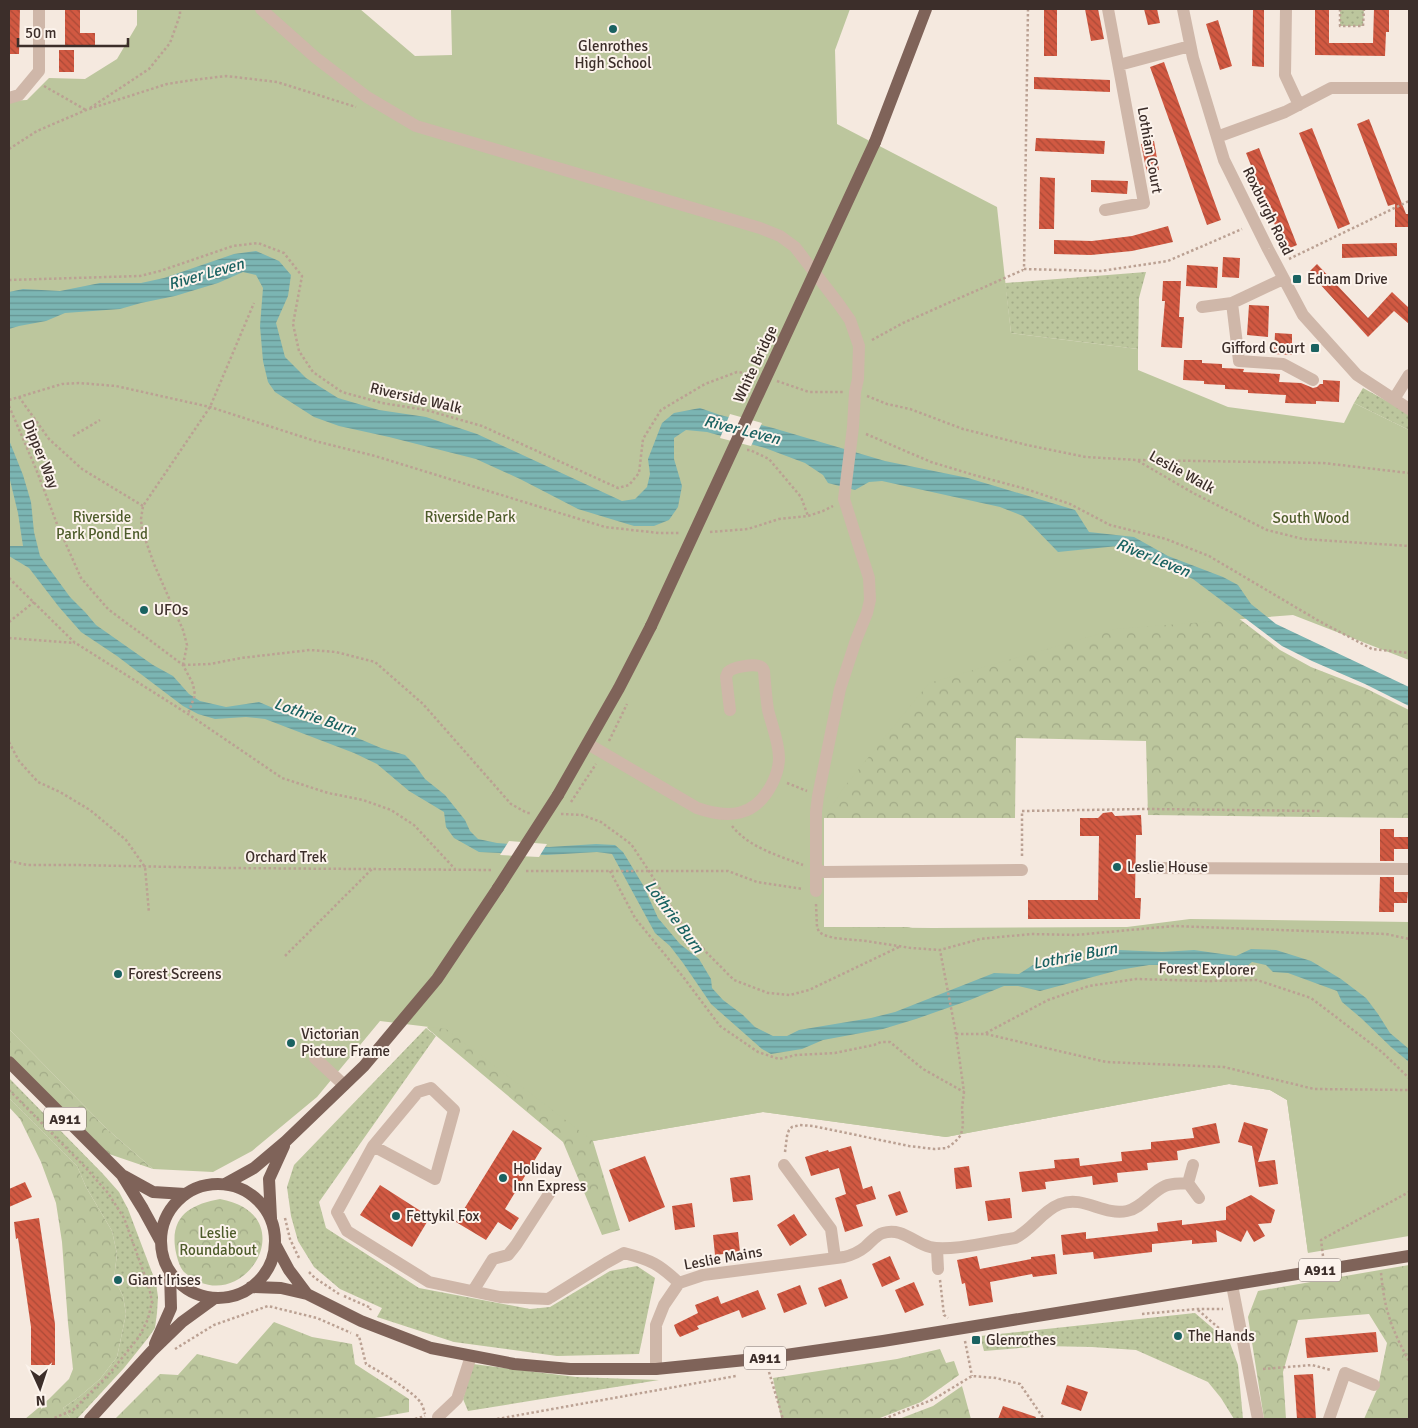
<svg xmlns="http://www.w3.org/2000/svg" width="1418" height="1428" font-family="Signika,sans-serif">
<defs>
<pattern id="grass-dots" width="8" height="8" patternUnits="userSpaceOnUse" patternTransform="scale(1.25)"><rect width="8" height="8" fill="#bcc69d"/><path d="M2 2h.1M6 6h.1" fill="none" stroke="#a2aa87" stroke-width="1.8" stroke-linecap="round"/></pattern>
<pattern id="forest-crowns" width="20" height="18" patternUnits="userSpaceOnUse" patternTransform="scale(1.25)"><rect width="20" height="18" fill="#bcc69d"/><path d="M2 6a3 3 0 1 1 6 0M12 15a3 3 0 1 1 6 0" fill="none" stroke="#a2aa87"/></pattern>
<pattern id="water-rules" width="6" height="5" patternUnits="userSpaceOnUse" patternTransform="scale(1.25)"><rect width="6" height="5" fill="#7bb5b3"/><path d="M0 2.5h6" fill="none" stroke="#669492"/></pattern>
<pattern id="building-back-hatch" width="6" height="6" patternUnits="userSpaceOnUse" patternTransform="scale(1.25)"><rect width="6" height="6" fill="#d15942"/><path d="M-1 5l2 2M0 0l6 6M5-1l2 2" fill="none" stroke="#ab4a37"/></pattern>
</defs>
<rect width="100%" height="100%" fill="#f5e9df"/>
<!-- grass -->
<path fill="url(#grass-dots)" d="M1340 9H1364L1363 26H1340Z
M1146 272 1139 298 1138 349 1011 333 1005 283Z
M1363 388 1409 413V430L1354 403Z
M426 1028 436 1036 319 1202 326 1228 419 1288 530 1309 550 1307 610 1271 637 1266 655 1278 639 1354 557 1356 454 1342 377 1317 382 1308 340 1289 314 1267 298 1241 291 1216 287 1187 294 1165Z
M9 1078 103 1174 119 1192 128 1209 156 1283 158 1297 157 1313 155 1328 148 1338 124 1368 77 1419H71L63 1408 79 1397 100 1379 117 1357 126 1314 123 1296 114 1278 117 1254 112 1231 86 1187 77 1166 9 1098Z
M1195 1313 1230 1343 1238 1365 1243 1419H1234L1221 1398 1208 1382 1136 1350 1092 1347 1044 1346 984 1351 980 1336Z
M473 1364 576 1377 659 1380 468 1411 463 1399Z"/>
<!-- forest -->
<path fill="url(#forest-crowns)" d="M1233 614 1280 650 1311 667 1365 688 1409 710V818L1148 815 1146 741 1016 738 1015 818H824V927H907L1309 1003 1308 1253 1287 1100 1270 1090 1229 1084 946 1137 763 1112 593 1141 620 1230 602 1235 563 1142 427 1028 511 908 787 633Z
M9 1029 107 1129 153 1169 109 1154 9 1055Z
M9 1098 77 1166 86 1187 112 1231 117 1254 114 1278 123 1296 126 1314 117 1357 100 1379 79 1397 63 1408 71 1419H25L49 1399 69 1379 73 1369 68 1323 62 1242 56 1203 41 1162 20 1119 9 1107Z
M220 1199C308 1215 241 1323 184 1272 179 1267 176 1254 175 1247 171 1215 192 1204 220 1199Z
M1409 1265V1419H1364L1378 1387 1387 1343 1369 1314 1298 1320 1283 1372 1286 1419H1264L1248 1317 1258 1291Z
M274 1322 312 1337 352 1344 355 1364 409 1399V1412L369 1419H115L160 1374 178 1375 197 1354 237 1364Z
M940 1349 946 1363 954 1361 959 1375 921 1402 880 1418 871 1419H782L781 1418 773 1378 897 1359Z
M962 1386 971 1419H899L933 1406Z"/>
<!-- park -->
<path fill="#bcc69d" d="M137 9H360L415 56 452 55 451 9H850L835 50 837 124 997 207 1011 333 1138 349V370L1228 407 1344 423 1354 403 1409 430V660L1293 615 1116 629 929 683 845 786 824 818V927L933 928 1127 927 1190 919 1409 922V1236L1308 1253 1287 1100 1270 1090 1229 1084 946 1137 763 1112 593 1141 446 1029 380 1021 317 1097 252 1151 213 1172 153 1169 107 1129 9 1029V101L27 100 49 78 85 79 117 59 137 25Z"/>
<!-- water -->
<path fill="url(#water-rules)" d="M256 251 279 261 291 275 288 296 276 323 285 357 306 378 338 398 379 410 426 417 477 434 622 501 635 499 647 487 650 474 648 459 662 423 674 413 700 408 720 415 773 428 885 461 968 478 1075 510 1089 532 1134 537 1168 556 1223 577 1238 585 1251 604 1276 624 1409 687V706L1365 684 1312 661 1282 646 1193 579 1118 546 1058 552 1023 516 1000 507 882 481 869 482 855 490 828 483 823 475 805 463 765 448 707 432 686 430 674 438V459L682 486 678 507 669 520 654 526H634L578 509 520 479 476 459 389 437 339 426 314 417 275 392 268 382 263 361 260 326 263 288 256 275 243 272 218 283 175 296 141 303 120 309 65 313 46 321 19 326 9 329V292L23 289 60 291 100 283H141L164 278 234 254Z
M9 440 23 475 31 502 34 532 40 556 70 597 85 612 96 625 153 665 173 676 189 694 200 701 226 707 259 702 301 720 319 724 342 726 348 734 381 748 405 755 415 765 425 779 445 795 465 820 470 831 478 839 497 843 549 847 596 844 615 845 623 852 643 885 658 918 680 944 699 959 711 979 712 988 723 1000 743 1015 755 1027 773 1036H787L799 1030 871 1018 895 1012 994 973 1019 974 1033 965 1044 967H1059L1120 950 1162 952 1194 950 1236 956 1251 949 1276 950 1311 961 1341 979 1366 998 1378 1014 1390 1033 1409 1049V1062L1391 1047 1361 1018 1342 1002 1337 991 1288 973 1273 972 1266 965 1252 962 1246 967 1236 972 1217 971 1182 965H1149L1119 970 1040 991 1018 986H1004L970 1000 916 1019 883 1029 823 1040 802 1049 771 1054 762 1049 711 1004 683 963 670 946 655 933 612 854 597 852 546 855 479 852 454 838 446 827 444 812 409 791 377 764 354 753 265 719 246 717 215 719 198 714 183 706 117 656 81 632 59 607 29 568 9 556V546H23L18 513 9 476Z"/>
<!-- pier -->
<path fill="#f5e9df" d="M730 414 762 423 751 446 720 438Z
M509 841 547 844 539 857 500 855Z"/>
<!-- building -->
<path fill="url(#building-back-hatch)" d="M9 9H20L19 54H9Z
M1044 9H1057V56H1044Z
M1085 9H1098L1104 39 1091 41Z
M1144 9H1157L1160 23 1148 25Z
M1315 9H1329V43H1373L1374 9H1389V32H1386L1385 56 1315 55Z
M65 10H80V33H95V46L65 47Z
M1253 10H1264V67L1252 66Z
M1218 20 1232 66 1220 70 1206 24Z
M59 50H74V72H59Z
M1164 62 1221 220 1207 225 1150 67Z
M1034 77 1110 80V92L1034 89Z
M1369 119 1406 214H1409V227H1395V204L1388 206 1357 124Z
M1312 128 1350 224 1338 229 1299 133Z
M1036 138 1105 141 1104 154 1035 151Z
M1154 141 1159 170 1147 173 1141 144Z
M1259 148 1297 245 1285 250 1246 153Z
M1040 177 1055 178 1054 229H1039Z
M1091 180 1128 181 1127 194 1091 192Z
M1168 226 1173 242 1132 251 1091 255 1054 254V240L1092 241 1132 236Z
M1397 243V256L1342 258V244Z
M1223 257 1240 258 1239 278 1222 277Z
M1317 264 1368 318 1392 292 1409 308V324L1394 311 1368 337 1309 272Z
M1187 265 1218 267 1217 288 1186 286Z
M1163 281H1181L1179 317H1184L1182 348 1161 347 1165 301H1162Z
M1249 305 1269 306 1268 337 1247 335Z
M1275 333 1292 334V355L1274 354Z
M1184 360H1202V363L1222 364V368L1244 369 1243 372 1280 374 1279 382 1301 383 1313 388 1317 387 1320 384H1323V380L1340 381 1339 402 1316 401V404L1285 403 1286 395 1248 393V390L1225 389V385L1204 384V381L1183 380Z
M1112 812 1115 816 1141 815 1142 835H1136L1135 898H1141L1140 919H1028V900H1098L1099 836H1080V818H1098L1103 813Z
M1380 829H1394V837H1408V849H1394V861H1380Z
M1380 877H1394V892H1408L1407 903H1394V912H1379Z
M1244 1122 1268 1129 1258 1162 1275 1160 1278 1184 1259 1187 1252 1146 1238 1142Z
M1216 1123 1220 1143 1177 1151 1178 1160 1147 1163 1148 1170 1117 1173 1118 1182 1093 1185 1092 1176 1045 1182 1046 1189 1022 1192 1019 1172 1055 1168 1054 1160 1079 1158 1080 1166 1122 1161 1121 1152 1151 1149V1142L1194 1138 1192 1128Z
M513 1130 542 1148 505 1209 519 1218 511 1230 498 1222 486 1240 456 1222Z
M851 1146 863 1189 872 1186 876 1199 856 1205 863 1226 845 1232 835 1198 846 1194 839 1168 811 1176 805 1157 828 1150 829 1152Z
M645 1156 665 1207 629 1222 609 1170Z
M969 1166 972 1187 956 1189 954 1168Z
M750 1175 753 1200 733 1202 730 1178Z
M25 1182 32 1197 9 1207V1189Z
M380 1185 430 1217 412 1247 360 1215Z
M900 1191 908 1212 896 1216 888 1195Z
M1251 1195 1275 1210 1271 1223 1258 1224 1265 1236 1254 1242 1247 1230 1241 1242 1216 1230 1217 1242 1192 1244V1240L1152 1244V1252L1094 1259 1093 1252 1063 1255 1061 1235 1086 1232V1239L1158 1231 1157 1223 1182 1220V1225L1226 1220V1207Z
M1010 1198 1012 1218 988 1221 985 1201Z
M692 1203 695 1227 675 1230 672 1206Z
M794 1214 807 1235 790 1246 777 1225Z
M39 1218 55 1324V1365H31V1327L18 1238 16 1239 14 1222Z
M738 1232 740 1252 715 1255 713 1235Z
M1055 1254 1057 1274 1033 1277 1032 1274 990 1282 993 1302 969 1306 965 1283 962 1284 957 1260 977 1256 980 1269 1031 1259V1257Z
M890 1256 900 1279 882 1287 872 1264Z
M841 1279 848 1298 825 1307 818 1288Z
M914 1282 924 1305 905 1313 895 1290Z
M800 1285 807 1304 784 1313 777 1294Z
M758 1290 766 1309 742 1318 739 1310 697 1326 699 1329 680 1337 677 1333 674 1325 698 1313 695 1305 718 1296 721 1304Z
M1376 1332 1378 1352 1307 1358 1305 1338Z
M1313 1374 1316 1419H1297L1294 1375Z
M1067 1385 1088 1392 1081 1411 1061 1404Z
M1003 1406 1036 1417 1035 1419H998Z"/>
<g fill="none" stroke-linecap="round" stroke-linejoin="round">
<!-- path -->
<path stroke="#bba193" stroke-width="2.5" stroke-dasharray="2.5 2.5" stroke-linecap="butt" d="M1028 9 1024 269 1101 271 1168 261 1242 229
M1340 9V26H1363L1364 9
M44 86 86 110
M90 108 149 69 170 43 180 15V9
M9 149 37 131 86 110 167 84 193 80 226 76 277 82 356 107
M1289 259 1409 201
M9 280 140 276 160 271 233 246 258 243 284 253 302 276 293 324 299 351 313 372 342 392 382 403 426 410 482 426 618 488 629 485 639 473 643 439 661 410 705 384 737 372 753 374
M872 340 903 323 1023 270
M777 381 809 392H843
M867 396 887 404 910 409 963 429 1027 445 1086 457 1137 460 1323 463 1409 473
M19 397 49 439 82 469 143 506
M9 400 62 384 79 383 116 386 210 407 315 441 375 456 605 527 659 533H679
M9 406 36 469 57 524 81 578 108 609 183 665 193 684 195 695 188 714
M866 434 931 462 974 475 1026 489 1070 504 1110 525 1166 539 1209 556 1319 621 1372 649 1409 653
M73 436 100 420
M747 450H750L769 459 801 497 808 516
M1138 461 1195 494 1267 530 1303 539 1409 546
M710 532 748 529 779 519 808 516 823 511 833 506
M9 578 74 642 188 714 282 778 328 793 363 800 391 810 414 825 455 869
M9 622 34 602
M9 638 75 643
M183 665 210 664 241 658 310 650 336 652 375 662 423 704 511 804 527 813H531
M183 665 187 645 183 630 154 564 142 530 141 519 143 506 210 407 254 303
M609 741 627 704
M9 742 19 761 38 782 60 792 90 810 126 840 145 867 149 913
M787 783 807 791
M571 802 596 764
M561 814 582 815 601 822 631 844 649 871 679 920 707 953 734 980 768 993 790 995 809 990 901 946
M732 826C750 848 777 855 803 865
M1022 856V811L1147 809 1322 811
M9 861 27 865H77L227 868 493 870
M526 871H728L757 882 803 889
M610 871 635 918 684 978 720 1026 758 1052 779 1059 796 1055 835 1053 874 1045 881 1042H890L923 1069 964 1092
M816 904 817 927 819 932 824 935 834 938 866 941 911 948 940 950 980 939 1031 934 1075 935 1174 926 1386 934 1409 939
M285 956 372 869
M956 1034H984L1048 1000 1089 986 1136 979 1208 981 1257 980 1311 998 1382 1052 1409 1078
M986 1034 1106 1062 1224 1067 1314 1089 1409 1090
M9 1090 84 1166 108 1193 124 1218 149 1287 152 1302 148 1319 139 1337 109 1374 73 1410 52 1419
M785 1152 787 1136 789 1130 792 1127 800 1125 813 1126 909 1146 934 1149 947 1148 955 1142 961 1135 963 1125 962 1108 964 1092 956 1034 940 950
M285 1218 290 1239 299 1258
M1323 1256 1321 1240 1409 1192
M309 1272 315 1278 339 1294
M1381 1273C1382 1282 1383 1292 1385 1301 1389 1322 1399 1343 1409 1361
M940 1280 944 1315 948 1318
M344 1296 371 1308 370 1310
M1198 1310 1228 1336
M1142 1314 1197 1309H1223
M356 1335 359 1336 366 1364C379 1371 414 1392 421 1403 423 1406 424 1411 425 1414
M965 1341 972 1376
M175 1349 214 1325 268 1306 317 1318 351 1333
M1263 1369 1312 1365 1331 1370
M769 1372 783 1419
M415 1419 425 1416
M497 1419 736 1376
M884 1419 934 1399 972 1376 996 1378 1020 1384 1044 1419"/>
<!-- minor -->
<path stroke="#cfb7a9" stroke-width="12" d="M261 9 316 58 367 97 416 126 760 228 780 236 795 247 838 303 850 320 859 346 858 379 855 392 853 427 844 499 869 578 870 600 867 613 856 640 840 689 818 796 816 812V891
M1183 9 1193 58 1224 160 1268 249 1303 315 1357 375 1409 409
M1286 9 1285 75 1299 105
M1119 65 1190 46
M9 98 19 95 39 71V9
M1217 137 1285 112 1331 88H1409
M1105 210 1144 203 1108 9
M1232 303 1239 361 1283 364 1313 380
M1202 307 1232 303 1283 279
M1394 399 1409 375
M588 744 697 808C729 819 755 817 772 784 776 776 779 767 779 758 779 742 772 726 768 710 766 697 765 684 764 671 763 668 763 667 759 666 752 664 733 667 728 672L726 677 730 710
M1146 868 1409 869
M816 869 824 872 1022 870
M315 1058 344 1085
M373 1146 418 1092 431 1088 454 1110 435 1179 373 1146 337 1212 347 1231 429 1282 500 1297 548 1299 606 1263 624 1253C651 1260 659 1264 679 1283
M784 1165 831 1229 835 1258
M1188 1183 1193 1165
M937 1249 938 1269
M1232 1285 1258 1419
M473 1291 493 1259 508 1255 516 1245 549 1194
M656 1369V1325L664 1305 679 1283 703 1275 844 1257C852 1255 859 1252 865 1247 871 1242 876 1235 883 1233 902 1227 914 1243 930 1247 949 1252 994 1241 1015 1238 1032 1230 1042 1211 1060 1204 1084 1195 1103 1216 1127 1211 1142 1208 1151 1192 1165 1186 1172 1183 1180 1184 1188 1183L1199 1198
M438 1417 457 1399 471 1356
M1329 1419 1345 1373 1374 1385"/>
<!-- major -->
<path stroke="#7f6359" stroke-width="12" d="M875 142 926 9
M558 795 619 688 651 626
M9 1062 122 1175 143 1209 161 1242
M124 1176 153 1192 185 1194
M225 1184 254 1168 286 1141 364 1066 437 979 498 888
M161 1241a57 57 0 1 1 114 0a57 57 0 1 1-114 0Z
M271 1218 269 1179 284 1146
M275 1244 289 1270 307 1294
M251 1287 281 1288 307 1294 361 1321 431 1348 514 1364 570 1369H656L765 1358 883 1341 1409 1256
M155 1344 171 1308 170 1272
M90 1419 152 1351 182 1322 215 1298"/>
<!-- major-bridge -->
<path stroke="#7f6359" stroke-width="12" d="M651 626 875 142
M498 888 558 795"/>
</g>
<!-- markers -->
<g fill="#1a6261" stroke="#fcf3ec" stroke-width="2">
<circle cx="613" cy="29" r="5"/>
<rect x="1292" y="274" width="10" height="10" rx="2.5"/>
<rect x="1310" y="343" width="10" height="10" rx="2.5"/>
<circle cx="144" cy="610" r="5"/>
<circle cx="1117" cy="867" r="5"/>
<circle cx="118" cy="974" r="5"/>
<circle cx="291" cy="1043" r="5"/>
<circle cx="503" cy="1178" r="5"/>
<circle cx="396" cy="1216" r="5"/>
<circle cx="118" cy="1280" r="5"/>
<circle cx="1178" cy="1336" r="5"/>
<rect x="971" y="1335" width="10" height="10" rx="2.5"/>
</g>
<g text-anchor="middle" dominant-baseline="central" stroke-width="4" stroke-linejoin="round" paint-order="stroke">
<!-- shield labels -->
<g fill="#fcf3ec" stroke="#766964" stroke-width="1">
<rect x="44" y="1107.5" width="42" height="23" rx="4"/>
<rect x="1299" y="1258.5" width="42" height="23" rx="4"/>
<rect x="744" y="1346.5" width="42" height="23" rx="4"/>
</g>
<g font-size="14" font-weight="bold" fill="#3c2e2a">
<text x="65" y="1119">A911</text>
<text x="1320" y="1270">A911</text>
<text x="765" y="1358">A911</text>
</g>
<!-- poi labels -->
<g font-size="15" fill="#3c2e2a" stroke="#fcf3ec" text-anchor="start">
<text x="613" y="46" text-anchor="middle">Glenrothes<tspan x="613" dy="17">High School</tspan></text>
<text x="1307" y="279">Ednam Drive</text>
<text x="1305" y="348" text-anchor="end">Gifford Court</text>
<text x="154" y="610">UFOs</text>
<text x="1127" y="867">Leslie House</text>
<text x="128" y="974">Forest Screens</text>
<text x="301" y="1034">Victorian<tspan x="301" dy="17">Picture Frame</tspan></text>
<text x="513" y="1169">Holiday<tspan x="513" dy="17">Inn Express</tspan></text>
<text x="406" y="1216">Fettykil Fox</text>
<text x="128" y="1280">Giant Irises</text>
<text x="1188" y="1336">The Hands</text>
<text x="986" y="1340">Glenrothes</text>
</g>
<!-- street labels -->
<g font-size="15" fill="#3c2e2a" stroke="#fcf3ec">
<text transform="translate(1150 150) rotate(80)">Lothian Court</text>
<text transform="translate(1268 211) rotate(64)">Roxburgh Road</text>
<text transform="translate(755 364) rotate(-65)">White Bridge</text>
<text transform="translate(416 398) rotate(13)">Riverside Walk</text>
<text transform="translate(41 454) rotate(68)">Dipper Way</text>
<text transform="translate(1182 472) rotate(29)">Leslie Walk</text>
<text x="286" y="857">Orchard Trek</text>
<text transform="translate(1207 969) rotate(1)">Forest Explorer</text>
<text transform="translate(723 1258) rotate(-10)">Leslie Mains</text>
</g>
<!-- park labels -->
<g font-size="15" fill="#4e5c2b" stroke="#fcf3ec">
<text x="102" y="517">Riverside<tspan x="102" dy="17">Park Pond End</tspan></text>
<text x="470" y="517">Riverside Park</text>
<text x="1311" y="518">South Wood</text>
<text x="218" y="1233">Leslie<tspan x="218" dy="17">Roundabout</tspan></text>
</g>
<!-- water labels -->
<g font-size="16" font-style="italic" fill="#1a6261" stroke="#fcf3ec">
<text transform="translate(206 274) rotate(-16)">River Leven</text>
<text transform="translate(742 430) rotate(14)">River Leven</text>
<text transform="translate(1153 558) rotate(22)">River Leven</text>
<text transform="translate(315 717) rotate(19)">Lothrie Burn</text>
<text transform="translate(674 917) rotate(53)">Lothrie Burn</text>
<text transform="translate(1075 956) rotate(-11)">Lothrie Burn</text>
</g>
</g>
<!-- border -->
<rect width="1418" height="1428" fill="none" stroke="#3c2e2a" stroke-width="20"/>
<!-- north arrow -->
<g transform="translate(40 1388) rotate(177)" stroke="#fcf3ec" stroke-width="4" paint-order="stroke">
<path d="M0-4L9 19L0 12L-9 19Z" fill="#3c2e2a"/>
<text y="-8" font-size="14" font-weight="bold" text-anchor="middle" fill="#3c2e2a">N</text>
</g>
<!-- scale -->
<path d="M18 38v8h110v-8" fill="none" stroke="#3c2e2a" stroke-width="2.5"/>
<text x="25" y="38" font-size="15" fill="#3c2e2a" stroke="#fcf3ec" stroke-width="4" paint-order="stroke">50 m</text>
</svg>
